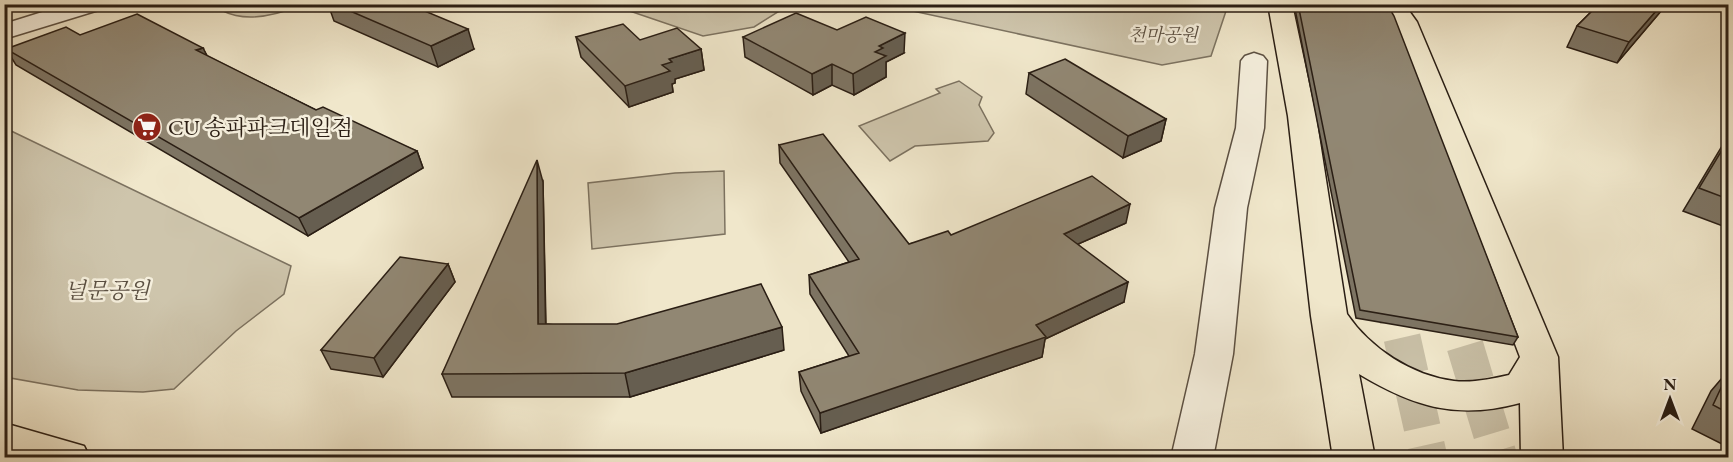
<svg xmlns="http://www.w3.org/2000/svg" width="1733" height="462" font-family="'EB Garamond','Noto Serif KR',serif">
<rect width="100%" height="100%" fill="#f0e7cb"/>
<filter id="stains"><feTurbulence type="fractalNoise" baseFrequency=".00333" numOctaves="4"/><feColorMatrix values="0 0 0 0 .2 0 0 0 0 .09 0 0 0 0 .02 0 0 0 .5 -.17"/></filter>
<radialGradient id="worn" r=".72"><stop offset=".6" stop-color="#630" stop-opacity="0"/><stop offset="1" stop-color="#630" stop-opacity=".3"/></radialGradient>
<!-- green -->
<path fill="#cec5ac" stroke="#7c7260" stroke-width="1.5" d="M221 4H301V5C277 15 247 23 223 11Z
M1225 4 1227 8 1211 56 1162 65 885 5Z
M612 5H789L754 27 703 36Z
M959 81 982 97 979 105 994 133 988 141 915 146 890 161 859 126 940 93 936 89Z
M5 128 291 266 284 294 236 331 174 389 143 392 78 390 5 377Z
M724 171 725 234 592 249 588 183 675 173Z"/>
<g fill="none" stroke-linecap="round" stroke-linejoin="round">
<!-- major-tunnel -->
<path stroke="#c8bfa6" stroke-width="37" stroke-dasharray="37 18" stroke-linecap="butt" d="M1390 284 1429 458
M1449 293 1499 458"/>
<!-- minor casing -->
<g stroke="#5c5042" stroke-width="3">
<path id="minor" d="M68 4H105L102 9 4 39V24Z
M1254 53 1263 56 1267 61 1264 128 1247 208 1233 354 1213 458H1171L1195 354 1215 208 1236 128 1241 61 1245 56Z"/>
</g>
<!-- major casing -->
<g stroke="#2a1e14" stroke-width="3">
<path id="major" d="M1268 4H1292L1316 116 1347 314C1370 348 1412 376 1454 381 1472 383 1491 379 1509 375L1520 357 1393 22 1381 4H1404L1417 22 1558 357 1563 458H1521L1520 403C1457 420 1414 407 1359 374L1375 458H1333L1311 316 1288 116Z
M4 423 84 446 90 458 4 457Z"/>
</g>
<!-- minor -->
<use href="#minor" fill="#f5efdd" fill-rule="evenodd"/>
<!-- major -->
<use href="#major" fill="#f0e7cb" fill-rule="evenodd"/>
</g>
<!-- wall -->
<path fill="#7d7463" stroke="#2a1e14" stroke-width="1.5" d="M328 4H408L474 49 438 67 334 21Z
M1294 4H1387L1518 337 1513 345 1356 318Z
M1599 4H1667L1617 63 1567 47 1577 26Z
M837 30 904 53 886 62V77L854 95 832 85 813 95 745 57 743 37Z
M576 37 640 40 701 49 704 70 675 79V83L672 84 673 92 629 107 581 57Z
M203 48 207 56 316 110 417 151 423 168 308 236 16 65 6 49Z
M1029 73 1166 119 1161 141 1123 158 1026 94Z
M1728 136V228L1683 211Z
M779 145 909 244 951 235 1126 223 1078 244 1124 302 1045 339 1042 357 821 433 801 391 799 372 849 356 810 294 809 275 849 262 780 163Z
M543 182 546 324 784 350 630 397H452L442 374Z
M448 264 455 282 383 377 331 369 321 350Z
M1728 371V447L1692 429 1711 391Z"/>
<!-- shaded-wall -->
<path fill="#665e50" stroke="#2a1e14" stroke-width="1.5" d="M1662 4H1667L1617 63 1629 42Z
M468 29 474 49 438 67 431 46Z
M905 33 904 53 886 62V77L854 95 853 74 875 52 879 46Z
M203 48 211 63 196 50Z
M701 49 704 70 675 79V83L672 84 673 92 629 107 625 86 662 65 669 59Z
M832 64V85L813 95 812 74Z
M1166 119 1161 141 1123 158 1128 136Z
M417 151 423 168 308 236 299 218Z
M537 160 543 182 546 348 538 324Z
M1130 204 1126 223 1060 252 1064 234Z
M448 264 455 282 383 377 374 358Z
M1128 282 1124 302 1045 339 1042 357 821 433 820 413 1036 325Z
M782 327 784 350 630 397 625 373Z"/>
<!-- building -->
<path fill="#918773" stroke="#2a1e14" stroke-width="1.5" d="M334 4H408L468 29 431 46Z
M1298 4H1387L1394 16 1518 337 1360 310Z
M1599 4H1662L1629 42 1577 26Z
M796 13 837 30 866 17 905 33 879 46 883 48 875 52 886 56 853 74 832 64 812 74 743 37Z
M137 14 203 48 196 50 316 110 323 107 417 151 299 218 6 49 66 27 80 35Z
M623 24 640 40 677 28 701 49 669 59 672 62 662 65 670 71 625 86 576 37Z
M1065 59 1166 119 1128 136 1029 73Z
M823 134 909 244 948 231 951 235 1092 176 1130 204 1064 234 1128 282 1036 325 1046 337 820 413 799 372 859 353 809 275 859 259 779 145Z
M1728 140V199L1699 188Z
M537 160 538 324H617L761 284 782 327 625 373 442 374Z
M400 257 448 264 374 358 321 350Z
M1728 373V413L1713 405Z"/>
<!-- icons -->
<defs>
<g id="supermarket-disc" transform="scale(1.5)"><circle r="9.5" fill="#8f2418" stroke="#f5efdd"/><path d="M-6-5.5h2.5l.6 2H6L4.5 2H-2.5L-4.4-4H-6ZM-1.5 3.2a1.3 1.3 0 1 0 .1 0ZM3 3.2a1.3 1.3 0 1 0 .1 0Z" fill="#fff"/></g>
</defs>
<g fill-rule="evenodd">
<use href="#supermarket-disc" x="147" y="127"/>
</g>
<g text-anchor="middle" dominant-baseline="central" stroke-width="5" stroke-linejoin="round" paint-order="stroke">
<!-- far-park labels -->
<g font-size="18" font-style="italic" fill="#5b5042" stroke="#f5efdd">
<text x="1163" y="34">천마공원</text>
</g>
<!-- poi labels -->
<g font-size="22" fill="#2a1e14" stroke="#f5efdd" text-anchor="start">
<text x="168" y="127">CU 송파파크데일점</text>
</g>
<!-- park labels -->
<g font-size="22" font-style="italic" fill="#5b5042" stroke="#f5efdd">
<text x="107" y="290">널문공원</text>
</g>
</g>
<!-- margin -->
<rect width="1733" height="462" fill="none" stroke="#f0e7cb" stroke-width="24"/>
<rect x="6" y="6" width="1721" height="450" fill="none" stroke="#2a1e14" stroke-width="3"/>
<rect x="12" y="12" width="1709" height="438" fill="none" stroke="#2a1e14" stroke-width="1.5"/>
<!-- north arrow -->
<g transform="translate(1670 399)" stroke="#f5efdd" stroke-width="4.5" paint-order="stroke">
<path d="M0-4.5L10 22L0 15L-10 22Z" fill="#2a1e14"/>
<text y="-9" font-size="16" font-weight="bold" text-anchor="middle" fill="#2a1e14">N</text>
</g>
<rect width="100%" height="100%" filter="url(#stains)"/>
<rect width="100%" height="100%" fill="url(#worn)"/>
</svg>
